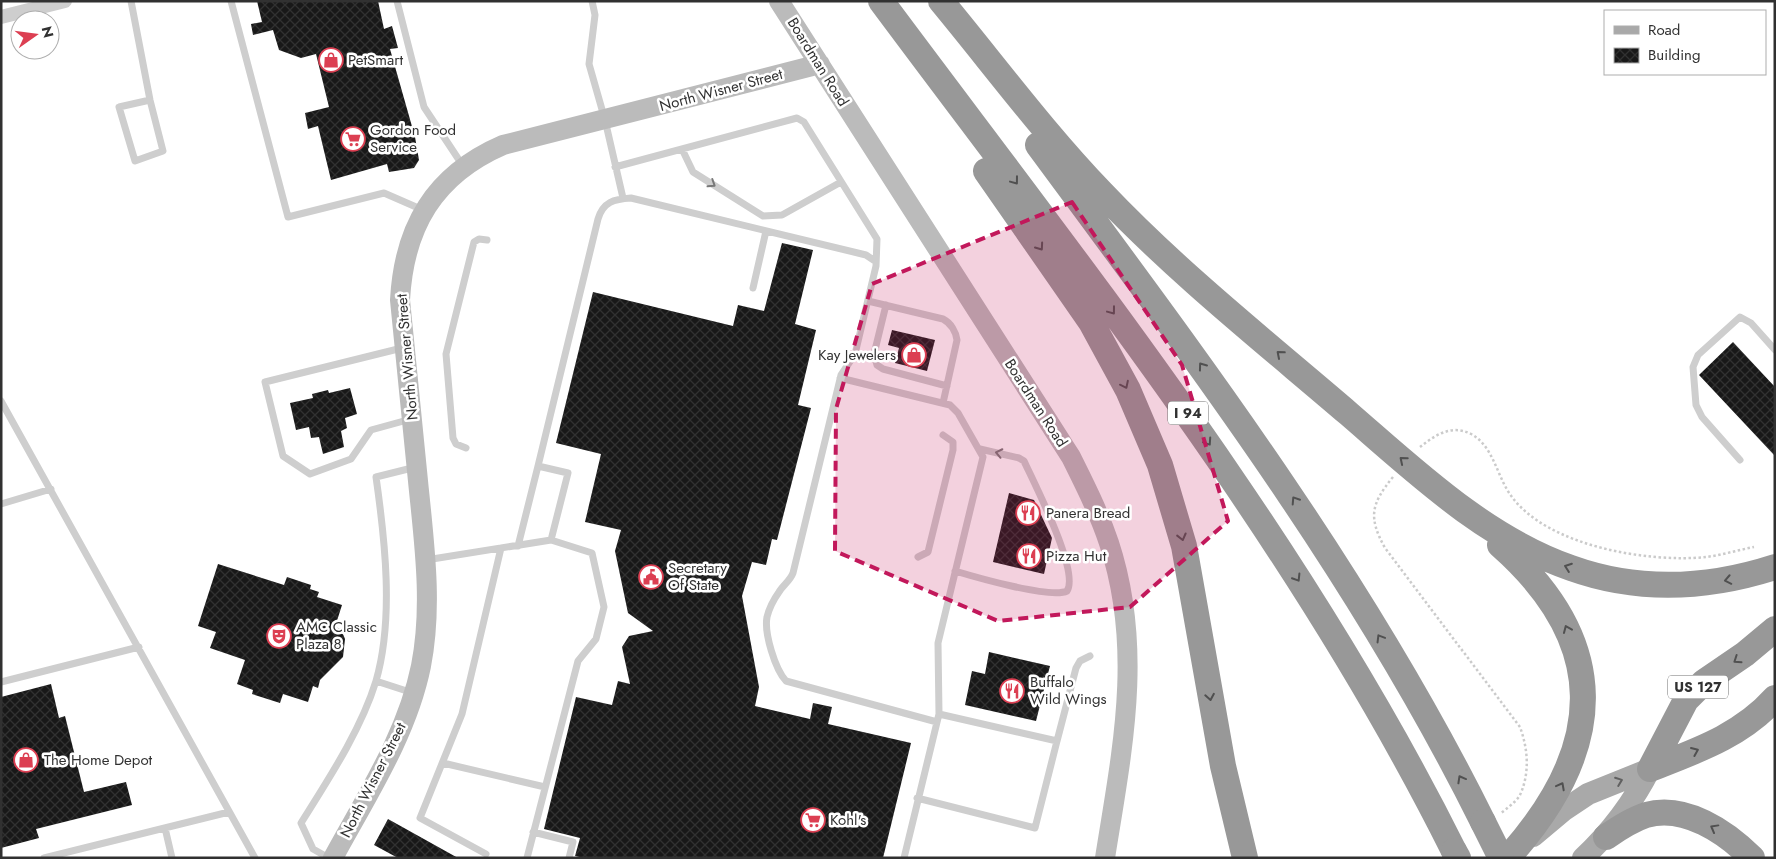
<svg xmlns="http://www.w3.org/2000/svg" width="1776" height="859" font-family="Jost,sans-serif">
<defs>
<pattern id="building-cross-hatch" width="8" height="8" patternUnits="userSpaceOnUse" patternTransform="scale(1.25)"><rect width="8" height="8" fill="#181818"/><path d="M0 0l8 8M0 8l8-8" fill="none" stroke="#313131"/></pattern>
</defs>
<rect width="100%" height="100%" fill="#fff"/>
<!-- building -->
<path fill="url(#building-cross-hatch)" d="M257 1H378L384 29 392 26 398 48 390 49 415 137 419 160 414 168 389 172 387 164 331 180 318 126 308 129 305 113 329 107 316 54 301 58 279 50 273 30 253 35 251 24 262 22Z
M782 243 813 250 795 324 816 330 798 405 811 408 777 540 772 539 766 565 752 562 742 596 759 687 755 706 810 719 813 703 832 707 828 724 911 743 883 858H584L575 856 580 838 544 829 576 697 612 705 618 681 630 684 622 647 629 636 653 631 628 613 615 551 621 530 585 522 601 454 556 443 593 292 733 326 738 305 764 311Z
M892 330 935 340 927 371 895 363 899 348 888 345Z
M1733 342 1775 387V456L1699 375Z
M350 388 357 414 345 418 347 428 341 431 344 447 323 454 319 437 311 438 309 427 296 430 290 403 313 398 312 394 328 390 329 393Z
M1009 493 1034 500 1052 538 1044 574 993 562Z
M218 564 284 585 287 577 311 585 310 589 319 592 317 597 342 605 335 627 341 629 345 639 343 657 320 680 318 688 313 686 308 702 283 694 280 703 252 694 253 690 237 684 245 660 210 648 216 632 198 626Z
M989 652 1050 666 1036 721 965 705 972 671 985 674Z
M51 684 59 718 65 716 84 792 126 782 132 805 36 829 39 838 1 848V697Z
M388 819 458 858H398L374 845Z"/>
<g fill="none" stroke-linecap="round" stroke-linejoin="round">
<!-- path -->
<path stroke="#cbcbcb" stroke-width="2.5" stroke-dasharray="2.5 2.5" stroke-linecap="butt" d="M1420 447C1435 435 1452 424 1471 434 1494 446 1497 478 1512 497 1548 546 1648 563 1706 557 1722 555 1738 550 1754 547
M1393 477C1371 504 1368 517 1385 548L1520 727C1528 749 1530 773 1520 795 1516 802 1506 809 1500 814"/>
<!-- lane -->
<path stroke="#cecece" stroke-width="7" d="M131 1 150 100 163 151 135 161 119 107 150 100
M231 1 288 217 384 193 423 210
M397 1 424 107 463 166
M592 1 595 15 589 64 605 120 623 198
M682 149 693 172 763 216 782 215 841 182
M615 167 797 118 804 122 877 239 876 266 855 354 841 375 793 573C790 581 783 585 779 592 774 599 769 609 767 617 764 633 775 669 786 681L937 722
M753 288 766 231
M868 301 943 319C951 323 956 332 957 340L943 403
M886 305 874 354 877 365 883 369 947 386
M402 348 265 382 283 456 310 474 351 459 371 430 411 419
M840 378 950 405 958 413 983 457 938 643 939 714 904 858
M1 401 255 858
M466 448 456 444 453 438 446 354 474 242 479 239 487 240
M1740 460 1702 417 1696 405 1693 367 1698 355 1740 317 1751 323 1775 350
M1 504 51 489
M551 540 568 473 538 466 598 219C603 202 614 199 631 198L866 255 875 261
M518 546 538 466
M918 557 928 552 953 450V442L943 435
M426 560 551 540 592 553 604 607 596 639 578 661 527 858
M955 571C975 577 1051 599 1067 591 1080 572 1034 483 1024 461L1019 458 980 449
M376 681 413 693
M1 682 139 647
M939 714 1057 741 1076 668 1080 661 1090 656
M443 763 545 787
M917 798 1035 828 1057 741
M165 828 172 858
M533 832 573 842 569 858
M486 854 420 818 462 714 501 548
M44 858 229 812
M329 858 313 849 301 823C328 780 361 730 376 681 394 619 385 540 376 477L416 467"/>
<!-- street -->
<path stroke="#cecece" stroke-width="14" d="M1 17 65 1"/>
<!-- secondary -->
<path stroke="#bbb" stroke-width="20" d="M779 1 1071 457C1085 485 1099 513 1109 543 1144 649 1122 751 1105 858
M333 858C366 797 407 735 421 666 433 605 424 542 418 481 412 421 406 361 400 300 404 227 434 175 503 145L820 64"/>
<!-- primary -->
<path stroke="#a9a9a9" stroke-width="22" d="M1533 836 1564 810 1588 794 1650 769
M1583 858C1612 831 1632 804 1650 769"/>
<!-- highway -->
<path stroke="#989898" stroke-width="26" d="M881 1C1085 275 1301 544 1454 851
M941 1C994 65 1045 134 1102 193 1178 273 1265 342 1349 414 1416 472 1485 538 1571 568 1638 592 1707 589 1775 567
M1038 145C1199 363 1362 578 1483 822
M986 171 1091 322 1128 390 1160 465 1184 546 1223 766 1245 858
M1500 545C1611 643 1606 746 1512 853
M1650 769 1686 700 1704 682 1745 654 1775 629
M1650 769C1696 751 1741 736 1775 698
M1606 837C1619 828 1631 820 1646 815 1685 804 1726 832 1752 858"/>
<!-- highway-bridge -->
<path stroke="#989898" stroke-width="26" d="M1483 822 1501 858
M1454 851 1458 858"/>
</g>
<!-- one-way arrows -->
<defs><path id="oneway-chevron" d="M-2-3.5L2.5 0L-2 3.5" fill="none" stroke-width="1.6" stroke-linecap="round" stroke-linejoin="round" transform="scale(1.25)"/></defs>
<g stroke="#505050">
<use href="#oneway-chevron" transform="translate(1015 181) rotate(53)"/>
<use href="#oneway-chevron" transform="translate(1040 247) rotate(55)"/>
<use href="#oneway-chevron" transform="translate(1112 311) rotate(53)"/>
<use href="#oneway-chevron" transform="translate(1280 354) rotate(-139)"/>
<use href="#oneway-chevron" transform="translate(1202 366) rotate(-126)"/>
<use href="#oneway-chevron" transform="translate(1125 385) rotate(64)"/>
<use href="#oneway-chevron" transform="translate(1208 442) rotate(56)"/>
<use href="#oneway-chevron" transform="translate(1403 460) rotate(-140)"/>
<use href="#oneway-chevron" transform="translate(1295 500) rotate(-123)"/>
<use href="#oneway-chevron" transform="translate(1182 537) rotate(76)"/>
<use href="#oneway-chevron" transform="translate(1568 567) rotate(-160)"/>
<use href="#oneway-chevron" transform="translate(1297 578) rotate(58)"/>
<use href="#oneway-chevron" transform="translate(1728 580) rotate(169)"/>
<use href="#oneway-chevron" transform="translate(1567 629) rotate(-113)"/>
<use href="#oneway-chevron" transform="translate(1380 638) rotate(-121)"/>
<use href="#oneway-chevron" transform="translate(1737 660) rotate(146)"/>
<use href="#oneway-chevron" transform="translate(1210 697) rotate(80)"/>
<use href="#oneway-chevron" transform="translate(1695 751) rotate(-23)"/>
<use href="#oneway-chevron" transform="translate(1461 779) rotate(-119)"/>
<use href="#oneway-chevron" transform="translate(1561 786) rotate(-62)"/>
<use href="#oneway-chevron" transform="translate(1714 828) rotate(-151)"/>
</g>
<g stroke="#787878">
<use href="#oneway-chevron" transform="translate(712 184) rotate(33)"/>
<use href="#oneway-chevron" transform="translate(999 453) rotate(-168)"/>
</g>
<use stroke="#616161" href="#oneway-chevron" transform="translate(1619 781) rotate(-21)"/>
<!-- marked area -->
<path fill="#c2185b" fill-opacity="0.2" stroke="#c2185b" stroke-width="4" stroke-dasharray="10 6" stroke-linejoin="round" d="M1072 202 1182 365 1228 521 1130 607 998 621 835 551 836 409 872 284Z"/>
<!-- icons -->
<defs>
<g id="shop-ring" transform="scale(1.25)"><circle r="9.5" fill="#fff" stroke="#dc3f52" stroke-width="1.5"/><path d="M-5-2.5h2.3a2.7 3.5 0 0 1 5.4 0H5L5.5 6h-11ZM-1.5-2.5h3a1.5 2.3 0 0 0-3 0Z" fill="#dc3f52"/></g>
<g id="supermarket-ring" transform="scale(1.25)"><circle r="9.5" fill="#fff" stroke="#dc3f52" stroke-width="1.5"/><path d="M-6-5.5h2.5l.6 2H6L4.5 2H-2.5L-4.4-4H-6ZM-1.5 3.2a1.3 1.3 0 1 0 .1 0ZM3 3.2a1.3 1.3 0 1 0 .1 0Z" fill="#dc3f52"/></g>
<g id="restaurant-ring" transform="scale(1.25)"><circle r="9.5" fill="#fff" stroke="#dc3f52" stroke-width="1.5"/><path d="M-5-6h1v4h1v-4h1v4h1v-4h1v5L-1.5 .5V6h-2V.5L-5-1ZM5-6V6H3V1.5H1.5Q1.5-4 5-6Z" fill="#dc3f52"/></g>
<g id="civic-ring" transform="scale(1.25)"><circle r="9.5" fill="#fff" stroke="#dc3f52" stroke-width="1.5"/><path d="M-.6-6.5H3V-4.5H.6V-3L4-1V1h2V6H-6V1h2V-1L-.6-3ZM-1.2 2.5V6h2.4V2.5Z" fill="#dc3f52"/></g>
<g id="theatre-ring" transform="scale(1.25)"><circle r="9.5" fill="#fff" stroke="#dc3f52" stroke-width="1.5"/><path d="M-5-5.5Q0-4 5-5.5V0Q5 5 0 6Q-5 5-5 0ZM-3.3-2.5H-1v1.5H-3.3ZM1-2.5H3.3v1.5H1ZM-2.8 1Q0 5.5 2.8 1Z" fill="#dc3f52"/></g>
</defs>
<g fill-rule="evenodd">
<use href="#shop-ring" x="331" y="60"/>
<use href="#supermarket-ring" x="353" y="139"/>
<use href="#shop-ring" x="914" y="355"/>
<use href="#restaurant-ring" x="1028" y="513"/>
<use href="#restaurant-ring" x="1029" y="556"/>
<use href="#civic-ring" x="651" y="577"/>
<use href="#theatre-ring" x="279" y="636"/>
<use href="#restaurant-ring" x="1012" y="691"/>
<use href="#shop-ring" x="26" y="760"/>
<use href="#supermarket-ring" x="813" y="820"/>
</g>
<g text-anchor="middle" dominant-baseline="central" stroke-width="5" stroke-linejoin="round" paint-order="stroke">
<!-- shield labels -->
<g fill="#fff" stroke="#6f6f6f" stroke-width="1">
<rect x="1168" y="401.5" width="40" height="23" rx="4"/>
<rect x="1668" y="675.5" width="60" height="23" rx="4"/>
</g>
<g font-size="14" font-weight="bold" fill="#313131">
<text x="1188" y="413">I 94</text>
<text x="1698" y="687">US 127</text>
</g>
<!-- poi labels -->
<g font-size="15" fill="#313131" stroke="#fff" text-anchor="start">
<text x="348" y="60">PetSmart</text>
<text x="370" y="130">Gordon Food<tspan x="370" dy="17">Service</tspan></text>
<text x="896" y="355" text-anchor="end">Kay Jewelers</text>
<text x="1046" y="513">Panera Bread</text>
<text x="1046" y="556">Pizza Hut</text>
<text x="668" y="568">Secretary<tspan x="668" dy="17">Of State</tspan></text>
<text x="296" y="627">AMC Classic<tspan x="296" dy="17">Plaza 8</tspan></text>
<text x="1030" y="682">Buffalo<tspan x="1030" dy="17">Wild Wings</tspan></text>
<text x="44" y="760">The Home Depot</text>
<text x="830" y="820">Kohl's</text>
</g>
<!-- street labels -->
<g font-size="15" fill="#313131" stroke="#fff">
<text transform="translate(818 62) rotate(58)">Boardman Road</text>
<text transform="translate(721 90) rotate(-15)">North Wisner Street</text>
<text transform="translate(407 357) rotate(-95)">North Wisner Street</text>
<text transform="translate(1036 403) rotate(57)">Boardman Road</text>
<text transform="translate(373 780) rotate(-63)">North Wisner Street</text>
</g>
</g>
<!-- border -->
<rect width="1776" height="859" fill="none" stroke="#313131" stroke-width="5"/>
<!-- legend -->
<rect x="1604" y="10" width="162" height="65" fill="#ffffff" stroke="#adadad"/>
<rect x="1614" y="26" width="25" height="8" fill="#a9a9a9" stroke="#adadad"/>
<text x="1648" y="35" font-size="15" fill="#313131">Road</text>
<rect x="1614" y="48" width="25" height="15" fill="url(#building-cross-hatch)" stroke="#adadad"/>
<text x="1648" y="60" font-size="15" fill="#313131">Building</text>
<!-- north arrow -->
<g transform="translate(35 35) rotate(76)"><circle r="24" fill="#ffffff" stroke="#adadad"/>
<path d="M0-4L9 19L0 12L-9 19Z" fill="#dc3f52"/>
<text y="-8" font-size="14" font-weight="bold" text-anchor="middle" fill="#313131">N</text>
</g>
</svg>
